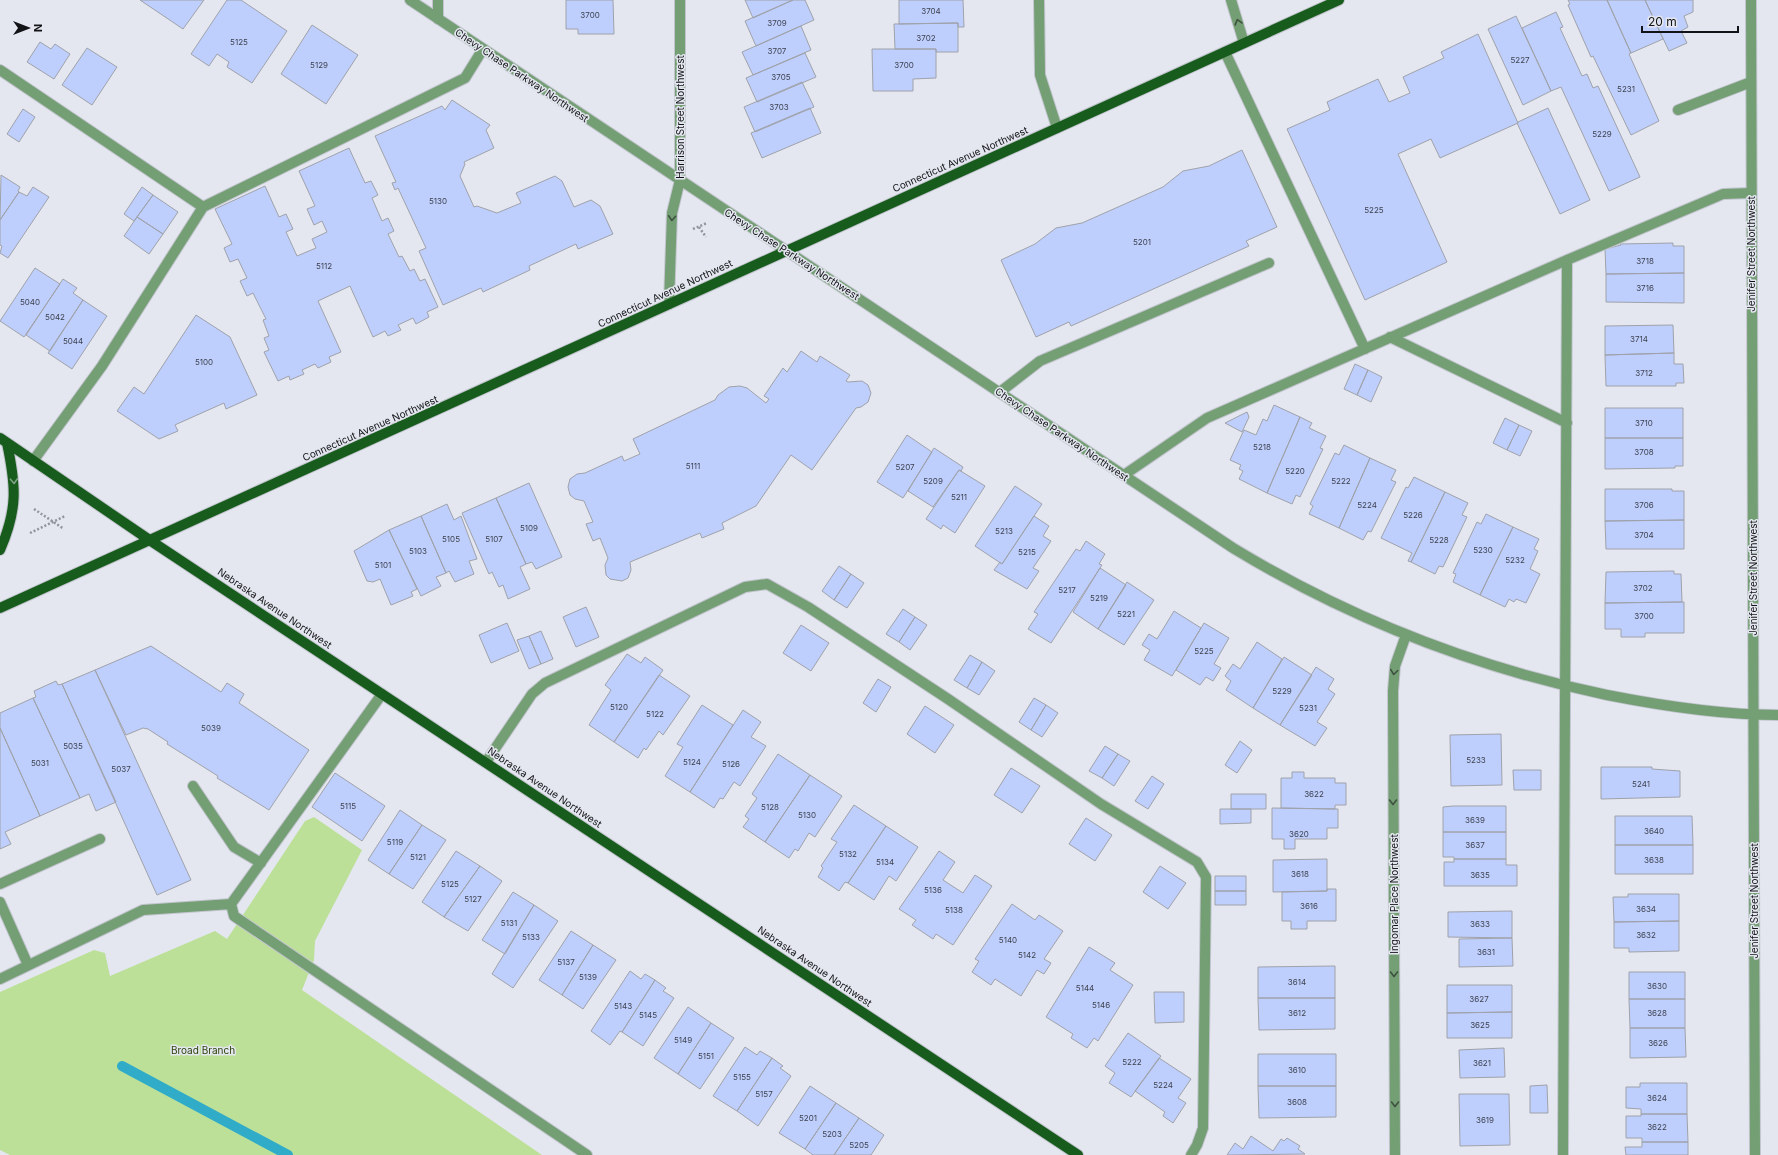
<svg xmlns="http://www.w3.org/2000/svg" width="1778" height="1155" font-family="Inter,sans-serif">
<rect width="100%" height="100%" fill="#e4e7f0"/>
<!-- green -->
<path fill="#bde099" d="M314 817 362 850 315 941 314 960 302 990 542 1155H10L0 1150V992L94 950 105 953 110 976 215 931 227 939 305 821Z"/>
<g fill="none" stroke-linecap="round" stroke-linejoin="round">
<!-- stream -->
<path stroke="#30acc8" stroke-width="10" d="M122 1066 288 1155"/>
</g>
<!-- building -->
<path fill="#bfcffd" stroke="#9fa2aa" d="M140 0H204L183 29Z
M227 0H241L287 31 252 83 227 67 229 62 217 54 209 66 191 54Z
M566 0H613L614 34H578V29H566Z
M745 0H793L753 18Z
M793 0H805L814 20 756 46 745 21Z
M899 0H963L964 27H958V23L899 24Z
M1568 0H1607L1631 53 1629 54 1659 121 1631 135 1593 56 1591 57 1568 5 1570 4Z
M1607 0H1645L1663 39 1631 53Z
M1645 0H1693V12L1684 16 1688 27 1681 31 1687 43 1669 51Z
M1556 12 1563 27 1560 28 1582 76 1587 74 1593 88 1598 86 1640 177 1609 191 1561 87 1551 91 1522 28Z
M1516 16 1551 91 1523 105 1488 29Z
M958 23V52H936V49H895L894 24Z
M312 25 358 55 326 104 281 74Z
M801 26 811 50 753 75 742 52Z
M1478 34 1518 123 1440 158 1431 139 1398 154 1447 262 1365 300 1287 129 1330 110 1327 102 1378 79 1389 102 1410 93 1403 77 1444 58 1441 52Z
M40 42 51 49 55 44 70 54 54 79 27 62Z
M87 48 117 67 92 105 62 85Z
M872 49H936V78L913 79V91H873Z
M805 53 816 77 757 102 746 78Z
M802 82 814 107 755 132 744 107Z
M452 100 490 125 486 130 494 148 464 162 465 164 460 176 474 207 477 206 497 213 521 203 516 193 555 176 562 181 574 207 591 200 600 206 613 234 578 249 576 244 529 266 530 270 483 292 481 288 443 305 419 251 426 248 398 188 395 190 392 183 396 182 375 136 442 106 445 110Z
M810 108 821 133 762 158 751 133Z
M1548 108 1590 200 1560 214 1517 123 1518 122Z
M23 109 35 117 19 142 7 134Z
M349 148 365 183 371 181 378 195 372 198 382 221 388 218 394 231 388 234 399 257 402 256 410 271 414 269 420 281 425 279 438 307 427 312 429 317 416 324 413 318 398 325 401 330 388 336 385 331 373 337 350 286 318 301 341 352 329 357 331 362 318 368 315 364 302 370 304 374 290 380 289 376 278 381 264 352 269 350 264 338 269 336 263 320 266 319 253 293 247 296 240 281 247 278 238 259 230 262 224 248 232 244 215 209 265 186 279 217 286 214 293 229 286 232 297 256 316 248 312 239 327 232 322 221 314 225 307 209 315 206 299 171Z
M1242 150 1277 227 1246 241 1249 246 1071 326 1069 322 1036 337 1001 260 1035 244 1056 228 1082 223 1163 187 1183 171 1209 166Z
M1 175 20 187 18 191 19 192 0 220Z
M33 187 49 197 8 258 0 253 2 246 0 245V220L19 192 27 196Z
M142 187 153 195 134 221 124 214Z
M153 195 178 212 163 234 137 217Z
M137 217 163 234 149 254 124 236Z
M1673 243V246H1684V273L1606 274 1605 249 1621 245 1620 244Z
M35 268 60 284 24 337 0 321Z
M1684 273V303L1606 302V274Z
M63 279 77 288 73 293 83 300 50 351 26 335Z
M83 300 107 316 72 369 48 353Z
M196 315 230 337 257 395 226 409 224 403 177 424 175 425 178 431 159 439 117 411 134 387 144 394Z
M1673 325 1674 353 1605 355V326Z
M801 351 817 362 820 356 850 375 846 381 848 382 862 381 868 385 871 393 868 402 861 407 856 408 812 470 791 455 756 506 722 523 724 529 702 538 700 533 630 562 631 570 628 578 622 581 610 579 606 575 605 565 608 558 600 538 593 541 586 524 593 522 584 501 575 499 570 495 568 487 570 479 577 474 585 473 622 456 624 461 640 454 633 439 715 400 718 395 729 387 740 386 747 388 766 403 769 399 764 396 783 368 787 372Z
M1674 353V364H1683L1684 383H1676V386H1606L1605 355Z
M1355 364 1368 370 1357 395 1344 389Z
M1368 370 1382 377 1371 402 1357 395Z
M1274 405 1300 417 1267 493 1239 479 1243 471 1239 469 1241 465 1230 460 1244 430 1256 435 1263 419 1267 421Z
M1605 408H1683V438H1605Z
M1247 412 1249 417 1242 432 1225 423Z
M1300 417 1312 423 1309 428 1326 436 1320 448 1323 449 1300 497 1296 495 1292 504 1267 493Z
M1505 418 1519 425 1507 450 1493 443Z
M1519 425 1532 431 1520 456 1507 450Z
M907 435 932 452 903 498 877 482Z
M1605 438H1683V466H1675V468L1605 469Z
M1344 445 1370 458 1339 528 1309 514 1313 506 1310 504 1335 453 1339 455Z
M934 448 963 467 961 471 959 470 933 507 908 491Z
M1370 458 1396 470 1391 480 1396 482 1371 532 1368 531 1363 540 1339 528Z
M959 470 985 486 955 533 943 525 941 529 926 519Z
M1414 477 1445 492 1411 562 1408 561 1412 553 1381 538 1406 487 1408 488Z
M529 483 562 557 536 569 532 562 526 564 496 498Z
M1015 486 1042 504 1002 564 975 546Z
M1605 489H1672V491H1684V520L1605 521Z
M1445 492 1468 503 1462 515 1467 517 1443 567 1439 566 1435 574 1411 562Z
M496 498 526 564 520 567 530 589 508 599 503 585 499 587 492 572 489 574 462 513Z
M447 504 454 520 461 516 477 559 469 561 474 574 455 582 449 571 446 573 421 516Z
M1486 514 1513 527 1480 595 1453 582 1456 574 1453 573 1477 522 1481 524Z
M421 516 446 573 436 577 441 586 421 596 389 530Z
M1034 516 1049 526 1043 536 1051 541 1033 568 1039 571 1027 589 994 570 1000 562 1002 564Z
M1684 520V549H1606L1605 521Z
M1513 527 1539 539 1534 549 1538 551 1530 569 1540 574 1526 603 1516 599 1514 602 1509 599 1505 607 1480 595Z
M389 530 417 589 411 592 413 596 391 605 380 579 373 582 367 581 354 551Z
M1086 541 1105 554 1099 564 1102 565 1051 643 1028 629 1038 614 1034 612 1076 549 1080 551Z
M839 566 851 574 834 600 822 591Z
M1100 568 1126 585 1098 629 1073 612Z
M1674 571V574H1681L1682 602 1605 603 1606 572Z
M851 574 864 583 847 608 834 600Z
M1127 582 1154 600 1124 645 1098 629Z
M1682 602H1684V633H1645V637H1621V629H1605V603Z
M586 607 599 637 576 647 563 617Z
M903 609 915 617 899 642 886 634Z
M1174 611 1201 628 1172 676 1144 660 1150 650 1142 645 1149 634 1157 639Z
M915 617 927 625 910 650 899 642Z
M507 623 519 651 491 663 479 635Z
M1204 623 1229 638 1214 664 1221 668 1213 681 1206 677 1200 685 1176 670Z
M801 625 829 643 811 671 783 653Z
M541 631 553 659 541 664 529 636Z
M529 636 541 664 529 669 517 640Z
M1257 642 1282 659 1253 708 1226 690 1231 681 1225 676 1233 664 1240 669Z
M151 646 221 692 227 683 244 694 239 703 309 750 269 810 217 778 218 776 167 744 168 742 148 729 143 728 126 735 95 670Z
M627 654 641 663 645 657 663 670 614 742 589 725 611 690 605 685Z
M970 655 982 662 967 688 954 680Z
M1284 657 1312 675 1280 725 1253 708Z
M982 662 995 671 979 695 967 688Z
M1316 667 1334 679 1328 689 1335 694 1317 722 1327 728 1315 746 1280 725Z
M95 670 191 880 157 895 62 684Z
M659 675 690 696 663 735 659 731 646 750 644 748 638 758 614 742Z
M878 679 891 687 876 712 863 703Z
M56 681 58 685 62 684 116 802 96 811 89 794 80 798 33 698 36 697 34 691Z
M33 698 80 798 40 816 0 728V713Z
M1034 698 1046 705 1031 730 1019 722Z
M702 705 733 725 690 792 665 776 683 747 677 744Z
M1046 705 1058 713 1042 737 1031 730Z
M925 706 954 725 935 753 907 734Z
M743 710 761 722 751 737 766 746 740 786 734 782 723 799 720 798 714 808 690 792Z
M0 728 40 816 5 832 11 844 0 849Z
M1501 734 1502 785 1451 786 1450 735Z
M1240 741 1252 750 1237 773 1225 765Z
M1105 746 1118 754 1102 778 1089 771Z
M778 754 810 775 765 842 743 827 749 819 745 816 757 798 752 794Z
M1118 754 1130 761 1114 786 1102 778Z
M1601 767H1652V769L1680 771V797L1601 799Z
M1011 768 1040 786 1022 813 994 795Z
M1513 770H1541V790H1514Z
M1292 772H1304V778H1335V783H1346V805H1335V809L1281 808V778H1292Z
M335 773 385 806 362 841 312 807Z
M810 775 842 796 815 837 809 833 798 851 795 849 789 858 765 842Z
M1152 776 1164 784 1148 809 1135 801Z
M1231 794H1266V809H1231Z
M854 805 886 826 848 883 845 882 839 891 818 877 823 868 821 866 837 842 831 839Z
M1453 806H1506V832H1443V807Z
M1272 808 1338 809V828H1327V839H1295V849H1284V839H1272Z
M1220 809H1251V823L1220 824Z
M400 810 422 825 389 874 368 860Z
M1615 816H1692L1693 845H1615Z
M1086 818 1112 835 1095 861 1069 844Z
M422 825 446 840 413 889 389 874Z
M886 826 918 847 896 881 889 876 874 900 848 883Z
M1443 832H1506V859H1454V857H1443Z
M1615 845H1693V874H1615Z
M456 851 480 866 444 917 422 902Z
M939 851 955 862 943 880 963 893 975 875 992 886 953 945 936 934 933 939 912 925 916 920 899 909Z
M1327 859V891L1273 892V860Z
M1454 859H1506V865H1517V886H1444V862H1454Z
M480 866 502 881 468 931 444 917Z
M1160 866 1186 883 1168 909 1143 892Z
M1215 876H1246V891H1215Z
M1327 889H1336V921H1307V929H1291V921H1282V892L1327 891Z
M1215 891H1246V905H1215Z
M513 892 534 905 505 954 482 940Z
M1628 894H1679V921L1614 922 1613 897H1628Z
M1012 904 1035 920 1039 915 1063 931 1044 959 1051 963 1044 974 1037 970 1021 996 995 979 991 985 972 972 979 961 975 959Z
M534 905 558 921 513 988 492 974Z
M1512 911V938L1448 937V912Z
M1679 921V951L1629 952V948H1614V922Z
M571 931 593 945 562 995 539 980Z
M1512 938 1513 966 1459 967V939Z
M593 945 616 960 583 1009 562 995Z
M1089 947 1115 963 1110 970 1133 985 1098 1041 1094 1038 1087 1048 1071 1038 1073 1034 1046 1017Z
M1335 966V998H1258V967Z
M630 971 641 979 645 974 655 980 622 1032 620 1031 610 1045 591 1031Z
M1629 972H1685V999H1629Z
M655 980 666 988 663 991 674 998 643 1046 622 1032Z
M1447 985H1512V1012L1447 1013Z
M1154 992H1184V1022L1155 1023Z
M1258 998H1335V1029L1259 1030Z
M1629 999H1685V1028H1630Z
M688 1007 711 1023 678 1074 654 1058Z
M1512 1012V1038H1447V1013Z
M711 1023 734 1038 700 1089 678 1074Z
M1630 1028H1685L1686 1057 1630 1058Z
M1128 1033 1161 1056 1131 1097 1109 1083 1115 1073 1105 1066Z
M745 1047 757 1055 760 1051 772 1058 737 1111 713 1096Z
M1504 1048 1505 1077 1460 1078 1459 1050Z
M1258 1054H1336V1086H1258Z
M772 1058 783 1066 780 1068 791 1076 758 1126 737 1111Z
M1159 1058 1191 1079 1178 1098 1186 1103 1173 1123 1163 1116 1165 1112 1135 1091Z
M1640 1083H1687V1114H1641V1109L1626 1108V1087H1640Z
M1547 1085 1548 1113H1530V1086Z
M810 1086 836 1103 805 1149 779 1133Z
M1258 1086H1336V1117L1259 1118Z
M1459 1094H1509L1510 1145 1460 1146Z
M836 1103 859 1118 834 1155H813L805 1149Z
M1641 1114H1687L1688 1142H1642V1138H1626V1116H1641Z
M859 1118 884 1135 871 1155H834Z
M1251 1136 1273 1151 1281 1139 1284 1141 1287 1138 1300 1146 1298 1149 1305 1154 1227 1155 1235 1143 1243 1149Z
M1642 1142H1688V1155H1626L1625 1147H1642Z"/>
<g fill="none" stroke-linecap="round" stroke-linejoin="round">
<!-- service casing -->
<g stroke="#c2c5cd" stroke-width="12">
<path id="service" d="M438 0V19
M1231 0 1244 43
M1225 52 1365 349
M0 70 203 207
M1678 110 1751 82
M1390 337 1567 423
M1000 392 1040 361 1269 263
M33 461 102 366 203 207 465 78 483 49
M1124 475 1207 418 1567 260 1723 194 1751 193
M382 694 231 904 234 916 587 1155
M486 762 532 694 545 683 745 587 767 584 808 607 948 699 1101 804 1197 862 1206 877 1203 1128 1197 1145 1191 1155
M193 786 234 847 261 863
M0 884 100 839
M0 902 28 965
M0 979 143 910 231 904
M1563 1155 1567 260"/>
</g>
<!-- minor casing -->
<g stroke="#c2c5cd" stroke-width="12">
<path id="minor" d="M410 0 1233 548C1350 619 1473 667 1607 695 1663 706 1721 715 1778 715
M1039 0 1040 75 1057 128
M1751 0 1755 1155
M669 304 672 213 680 180V0
M1395 1155 1393 691 1395 666 1406 635"/>
</g>
<!-- primary casing -->
<g stroke="#c2c5cd" stroke-width="12">
<path id="primary" d="M0 438 151 541 1078 1155
M0 550C18 509 16 486 7 443
M0 608 1339 0"/>
</g>
<!-- path -->
<path stroke="#92959b" stroke-width="2.5" stroke-dasharray="2 2" stroke-linecap="butt" d="M699 227 706 237
M693 229 707 223
M34 509 64 529
M30 533 65 516"/>
<!-- service -->
<use href="#service" stroke="#749e74" stroke-width="10"/>
<!-- minor -->
<use href="#minor" stroke="#749e74" stroke-width="10"/>
<!-- primary -->
<use href="#primary" stroke="#175c1d" stroke-width="10"/>
</g>
<!-- one-way arrows -->
<defs><path id="oneway-chevron" d="M-2-3.5L2.5 0L-2 3.5" fill="none" stroke-width="1.6" stroke-linecap="round" stroke-linejoin="round"/></defs>
<g stroke="#3e5240">
<use href="#oneway-chevron" transform="translate(1238 22) rotate(-106)"/>
<use href="#oneway-chevron" transform="translate(672 218) rotate(94)"/>
<use href="#oneway-chevron" transform="translate(1394 672) rotate(98)"/>
<use href="#oneway-chevron" transform="translate(1393 802) rotate(90)"/>
<use href="#oneway-chevron" transform="translate(1394 974) rotate(90)"/>
<use href="#oneway-chevron" transform="translate(1395 1104) rotate(90)"/>
</g>
<use stroke="#7ea286" href="#oneway-chevron" transform="translate(14 481) rotate(87)"/>
<g text-anchor="middle" dominant-baseline="central" stroke-width="3" stroke-linejoin="round" paint-order="stroke">
<!-- number labels -->
<g font-size="8" fill="#3d4250">
<text x="931" y="11">3704</text>
<text x="590" y="15">3700</text>
<text x="777" y="23">3709</text>
<text x="926" y="38">3702</text>
<text x="239" y="42">5125</text>
<text x="777" y="51">3707</text>
<text x="1520" y="60">5227</text>
<text x="319" y="65">5129</text>
<text x="904" y="65">3700</text>
<text x="781" y="77">3705</text>
<text x="1626" y="89">5231</text>
<text x="779" y="107">3703</text>
<text x="1602" y="134">5229</text>
<text x="438" y="201">5130</text>
<text x="1374" y="210">5225</text>
<text x="1142" y="242">5201</text>
<text x="1645" y="261">3718</text>
<text x="324" y="266">5112</text>
<text x="1645" y="288">3716</text>
<text x="30" y="302">5040</text>
<text x="55" y="317">5042</text>
<text x="1639" y="339">3714</text>
<text x="73" y="341">5044</text>
<text x="204" y="362">5100</text>
<text x="1644" y="373">3712</text>
<text x="1644" y="423">3710</text>
<text x="1262" y="447">5218</text>
<text x="1644" y="452">3708</text>
<text x="693" y="466">5111</text>
<text x="905" y="467">5207</text>
<text x="1295" y="471">5220</text>
<text x="933" y="481">5209</text>
<text x="1341" y="481">5222</text>
<text x="959" y="497">5211</text>
<text x="1367" y="505">5224</text>
<text x="1644" y="505">3706</text>
<text x="1413" y="515">5226</text>
<text x="529" y="528">5109</text>
<text x="1004" y="531">5213</text>
<text x="1644" y="535">3704</text>
<text x="451" y="539">5105</text>
<text x="494" y="539">5107</text>
<text x="1439" y="540">5228</text>
<text x="1483" y="550">5230</text>
<text x="418" y="551">5103</text>
<text x="1027" y="552">5215</text>
<text x="1515" y="560">5232</text>
<text x="383" y="565">5101</text>
<text x="1643" y="588">3702</text>
<text x="1067" y="590">5217</text>
<text x="1099" y="598">5219</text>
<text x="1126" y="614">5221</text>
<text x="1644" y="616">3700</text>
<text x="1204" y="651">5225</text>
<text x="1282" y="691">5229</text>
<text x="619" y="707">5120</text>
<text x="1308" y="708">5231</text>
<text x="655" y="714">5122</text>
<text x="211" y="728">5039</text>
<text x="73" y="746">5035</text>
<text x="1476" y="760">5233</text>
<text x="692" y="762">5124</text>
<text x="40" y="763">5031</text>
<text x="731" y="764">5126</text>
<text x="121" y="769">5037</text>
<text x="1641" y="784">5241</text>
<text x="1314" y="794">3622</text>
<text x="348" y="806">5115</text>
<text x="770" y="807">5128</text>
<text x="807" y="815">5130</text>
<text x="1475" y="820">3639</text>
<text x="1654" y="831">3640</text>
<text x="1299" y="834">3620</text>
<text x="395" y="842">5119</text>
<text x="1475" y="845">3637</text>
<text x="848" y="854">5132</text>
<text x="418" y="857">5121</text>
<text x="1654" y="860">3638</text>
<text x="885" y="862">5134</text>
<text x="1300" y="874">3618</text>
<text x="1480" y="875">3635</text>
<text x="450" y="884">5125</text>
<text x="933" y="890">5136</text>
<text x="473" y="899">5127</text>
<text x="1309" y="906">3616</text>
<text x="1646" y="909">3634</text>
<text x="954" y="910">5138</text>
<text x="509" y="923">5131</text>
<text x="1480" y="924">3633</text>
<text x="1646" y="935">3632</text>
<text x="531" y="937">5133</text>
<text x="1008" y="940">5140</text>
<text x="1486" y="952">3631</text>
<text x="1027" y="955">5142</text>
<text x="566" y="962">5137</text>
<text x="588" y="977">5139</text>
<text x="1297" y="982">3614</text>
<text x="1657" y="986">3630</text>
<text x="1085" y="988">5144</text>
<text x="1479" y="999">3627</text>
<text x="1101" y="1005">5146</text>
<text x="623" y="1006">5143</text>
<text x="1297" y="1013">3612</text>
<text x="1657" y="1013">3628</text>
<text x="648" y="1015">5145</text>
<text x="1480" y="1025">3625</text>
<text x="683" y="1040">5149</text>
<text x="1658" y="1043">3626</text>
<text x="706" y="1056">5151</text>
<text x="1132" y="1062">5222</text>
<text x="1482" y="1063">3621</text>
<text x="1297" y="1070">3610</text>
<text x="742" y="1077">5155</text>
<text x="1163" y="1085">5224</text>
<text x="764" y="1094">5157</text>
<text x="1657" y="1098">3624</text>
<text x="1297" y="1102">3608</text>
<text x="808" y="1118">5201</text>
<text x="1485" y="1120">3619</text>
<text x="1657" y="1127">3622</text>
<text x="832" y="1134">5203</text>
<text x="859" y="1145">5205</text>
</g>
<!-- street labels -->
<g font-size="10" fill="#121316" stroke="#e4e7f0">
<text transform="translate(522 75) rotate(34)">Chevy Chase Parkway Northwest</text>
<text transform="translate(680 117) rotate(-90)">Harrison Street Northwest</text>
<text transform="translate(960 159) rotate(-24)">Connecticut Avenue Northwest</text>
<text transform="translate(792 254) rotate(33)">Chevy Chase Parkway Northwest</text>
<text transform="translate(1751 254) rotate(-90)">Jenifer Street Northwest</text>
<text transform="translate(665 293) rotate(-25)">Connecticut Avenue Northwest</text>
<text transform="translate(370 428) rotate(-24)">Connecticut Avenue Northwest</text>
<text transform="translate(1062 434) rotate(34)">Chevy Chase Parkway Northwest</text>
<text transform="translate(1753 578) rotate(-90)">Jenifer Street Northwest</text>
<text transform="translate(275 608) rotate(34)">Nebraska Avenue Northwest</text>
<text transform="translate(545 787) rotate(34)">Nebraska Avenue Northwest</text>
<text transform="translate(1394 894) rotate(-90)">Ingomar Place Northwest</text>
<text transform="translate(1754 901) rotate(-90)">Jenifer Street Northwest</text>
<text transform="translate(815 966) rotate(34)">Nebraska Avenue Northwest</text>
</g>
<!-- park labels -->
<g font-size="10" fill="#2a4007" stroke="#e4e7f0">
<text x="203" y="1050">Broad Branch</text>
</g>
</g>
<!-- north arrow -->
<g transform="translate(28 28) rotate(90)" stroke="#e4e7f0" stroke-width="3" paint-order="stroke">
<path d="M0-3L7 15L0 10L-7 15Z" fill="#121316"/>
<text y="-6" font-size="11" font-weight="bold" text-anchor="middle" fill="#121316">N</text>
</g>
<!-- scale -->
<path d="M1642 26v6h96v-6" fill="none" stroke="#121316" stroke-width="2"/>
<text x="1648" y="26" font-size="12" fill="#121316" stroke="#e4e7f0" stroke-width="3" paint-order="stroke">20 m</text>
</svg>
